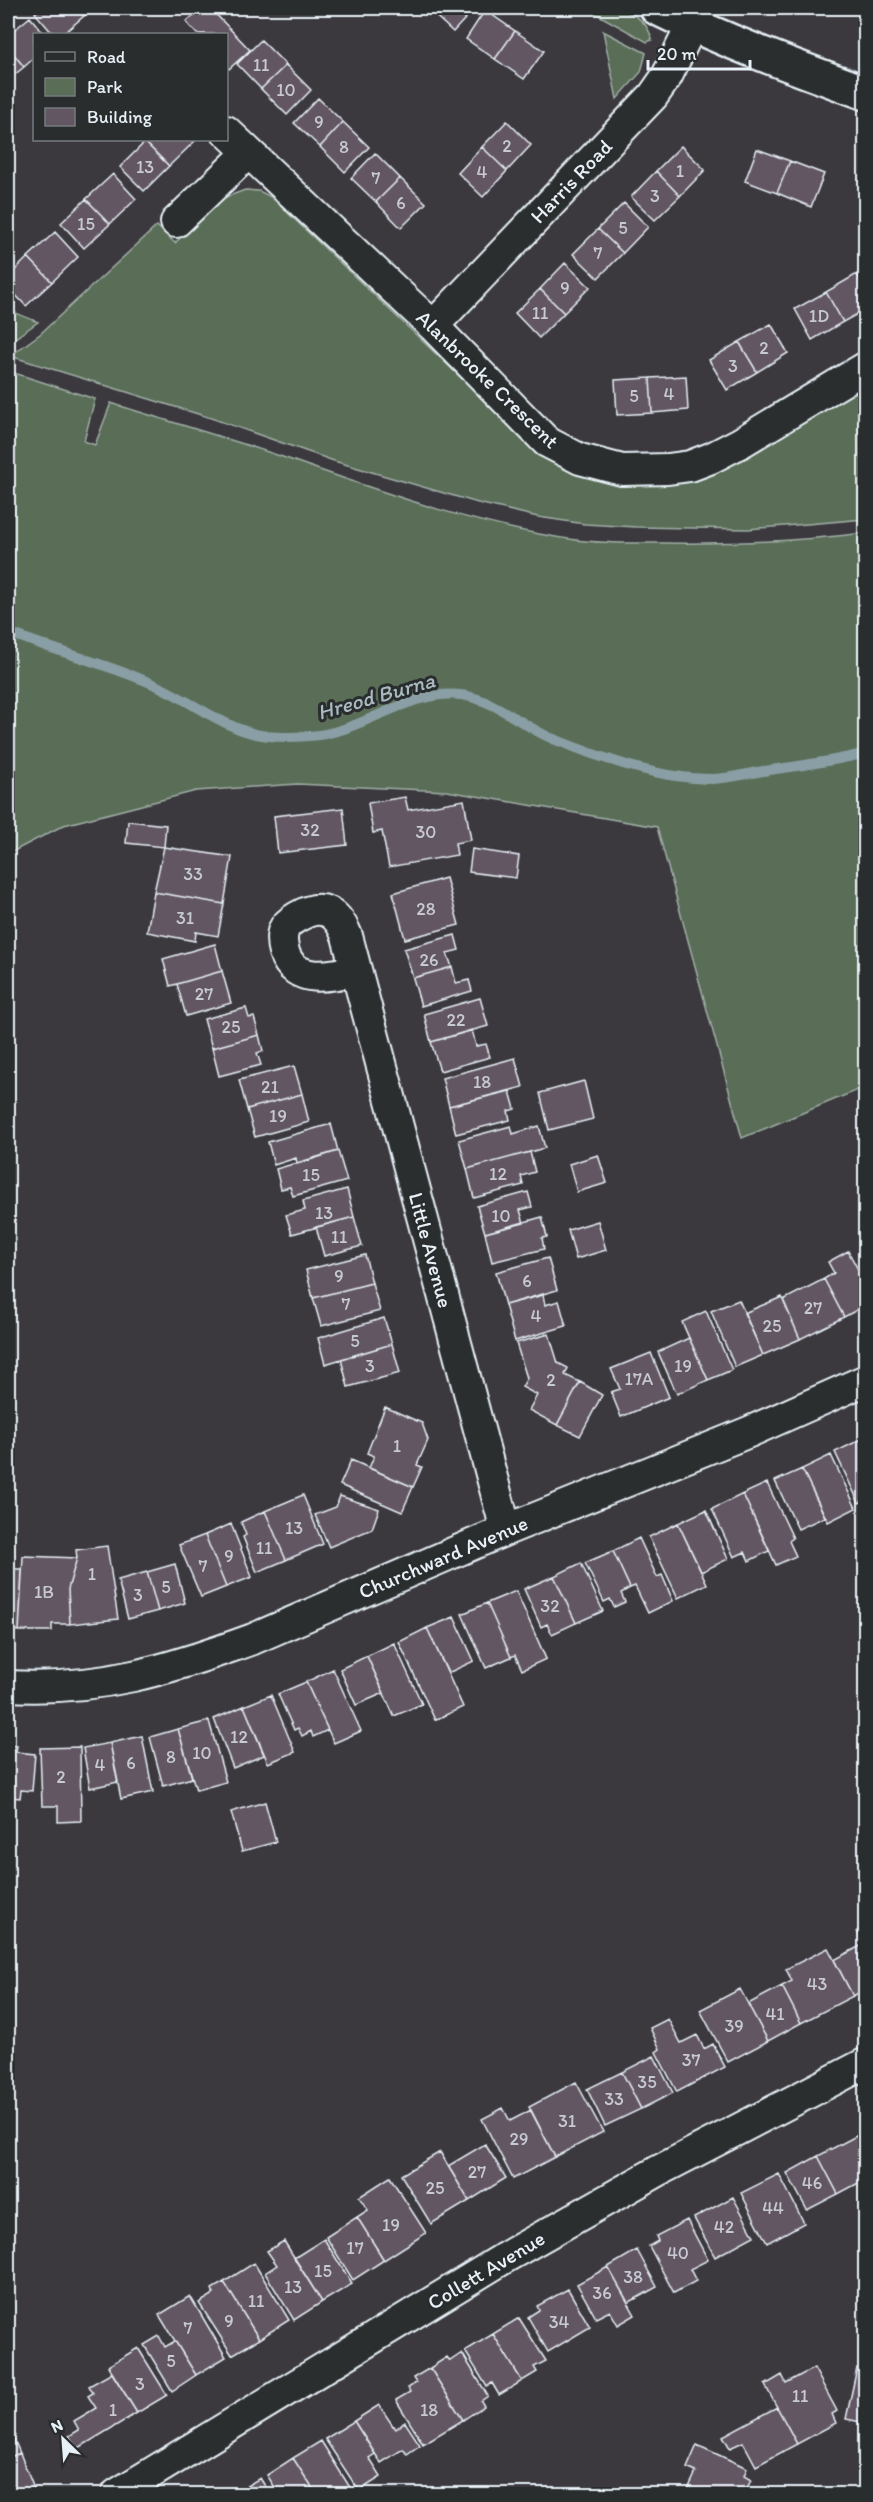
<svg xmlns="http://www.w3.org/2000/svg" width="873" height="2502" font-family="Itim,sans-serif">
<rect width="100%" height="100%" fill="#3b393e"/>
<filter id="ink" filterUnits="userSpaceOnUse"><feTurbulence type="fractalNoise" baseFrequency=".0167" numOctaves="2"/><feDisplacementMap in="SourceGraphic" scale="12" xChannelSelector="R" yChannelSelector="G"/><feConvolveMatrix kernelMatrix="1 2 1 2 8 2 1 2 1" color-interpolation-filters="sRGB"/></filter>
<g filter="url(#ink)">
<!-- green -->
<path fill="#5a6d57" stroke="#a1afa8" stroke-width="1.5" d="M586 8C610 3 646 11 652 40L647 42Z
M603 31 646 53 641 72 617 99Z
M245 190 259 191 271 197 533 446 623 480 865 382V519L748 529 636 527 585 524 538 517 478 503 334 461 211 418 10 356 40 334 157 226 175 243 221 199Z
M8 310 38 322 8 343Z
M8 371 95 399 84 441 95 445 111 403C167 421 224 437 280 456 377 490 473 526 576 540 605 544 637 543 666 543 733 544 799 541 865 533V1087L742 1138 657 827 447 791 297 784 196 791 64 825 8 854Z"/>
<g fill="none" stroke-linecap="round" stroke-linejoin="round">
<!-- stream -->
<path stroke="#899fa5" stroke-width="10" d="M8 632C55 651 106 664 153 684 184 697 211 719 242 730 263 738 287 738 309 736 363 733 407 689 461 695 494 699 521 725 551 738 601 758 658 779 713 779 730 778 746 774 763 771 797 766 832 762 866 753"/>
</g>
<!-- building -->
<path fill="#635663" stroke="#e8f1f8" stroke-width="1.5" d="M42 8H77L84 16 63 34H53L35 13Z
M77 8H95L84 16Z
M202 8H210L250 50 229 69 226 66V34H197L186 22Z
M427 8H475L453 32Z
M485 10 515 31 495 59 466 39Z
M30 17 44 34H34V58L24 67 8 47V35Z
M515 31 544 51 524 79 495 59Z
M261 40 286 65 261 89 237 64Z
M8 47 24 67 8 80Z
M286 65 311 90 287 115 261 89Z
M318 98 343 122 320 147 294 123Z
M507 121 531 145 507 171 482 147Z
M343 122 369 147 345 172 320 147Z
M148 140H193L195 141 169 166 145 142Z
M145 142 169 166 144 191 120 167Z
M681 146 705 170 680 196 656 171Z
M482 147 507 171 483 197 458 173Z
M757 149 790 161 777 193 745 181Z
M375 153 400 178 376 202 351 178Z
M790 161 824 174 811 207 777 193Z
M656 171 680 196 655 220 631 197Z
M113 174 136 199 110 224 86 199Z
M400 178 426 203 401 228 376 202Z
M86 199 110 224 84 248 61 223Z
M624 203 648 227 623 253 598 229Z
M598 229 623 253 598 278 573 254Z
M55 232 78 257 52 282 28 257Z
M28 257 52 282 26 306 8 287V277Z
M565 263 590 287 564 313 540 289Z
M857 274 866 289V309L843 322 826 292Z
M540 289 564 313 539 338 515 313Z
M826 292 843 322 812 340 795 309Z
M771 324 788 353 757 372 739 342Z
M739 342 757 372 727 390 709 360Z
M686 376 688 410 652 413 650 378Z
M650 378 652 413 617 415 615 380Z
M405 797 408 810 464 800 471 840 455 843 457 855 389 867 382 831 373 833 368 803Z
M343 808 347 845 278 853 274 816Z
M128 821 166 825 164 847 126 843Z
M164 847 232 857 224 904 154 892Z
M472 849 519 856 516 878 469 872Z
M446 878 459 925 405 939 393 893Z
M154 892 224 904 218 936 196 932 195 941 147 932Z
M455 935 459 950 447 953 452 967 413 978 404 949Z
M215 944 222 971 170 986 163 959Z
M452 967 456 983 469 980 472 991 421 1006 413 978Z
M222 971 231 1003 186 1016 177 984Z
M480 998 488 1026 431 1042 424 1014Z
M246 1008 249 1018 254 1017 259 1035 212 1048 204 1019Z
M472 1030 476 1046 486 1044 490 1057 440 1071 431 1042Z
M259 1035 263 1051 257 1053 261 1065 219 1076 212 1048Z
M515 1058 523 1087 449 1106 442 1078Z
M294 1066 302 1094 247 1109 239 1080Z
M584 1081 593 1119 549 1130 540 1093Z
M510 1091 515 1109 508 1111 510 1120 456 1134 449 1106Z
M302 1094 309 1122 255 1137 247 1109Z
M331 1124 338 1151 297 1164 296 1158 274 1165 268 1142Z
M511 1126 513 1134 539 1126 545 1148 467 1169 459 1140Z
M338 1151 347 1181 293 1196 290 1187 281 1189 276 1169Z
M530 1152 535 1172 521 1176 523 1185 474 1198 467 1169Z
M598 1155 607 1183 577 1192 569 1164Z
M347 1189 354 1217 292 1234 286 1215 305 1210 303 1201Z
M528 1192 532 1207 520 1210 524 1223 485 1233 477 1206Z
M354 1217 362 1246 324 1256 316 1227Z
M542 1217 547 1237 542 1238 544 1249 492 1262 485 1233Z
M598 1221 606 1250 576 1259 568 1230Z
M848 1251 866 1284V1305L844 1317 824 1279 834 1273 828 1262Z
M365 1255 372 1283 313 1298 306 1270Z
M548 1258 557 1290 505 1305 496 1272Z
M824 1279 844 1317 800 1339 783 1300Z
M372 1283 380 1311 321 1326 313 1298Z
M543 1295 545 1305 559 1301 566 1326 515 1341 505 1305Z
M782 1297 800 1339 763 1355 744 1313Z
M739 1300 763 1355 735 1367 711 1311Z
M706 1311 732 1370 708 1380 682 1322Z
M384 1318 392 1344 325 1364 318 1338Z
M549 1334 558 1363 568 1368 565 1375 580 1382 557 1425 529 1410 537 1395 522 1387 527 1378 516 1343Z
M689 1338 708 1380 677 1394 658 1352Z
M392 1344 400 1373 348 1387 341 1359Z
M651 1353 669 1397 621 1417 611 1392 620 1389 611 1369Z
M580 1382 602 1395 580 1436 557 1425Z
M385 1407 422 1423 428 1440 417 1465 422 1467 413 1487 369 1468 374 1456 367 1453Z
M866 1437V1500L859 1503 835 1452Z
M831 1455 856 1508 828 1522 802 1469Z
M351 1460 413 1487 402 1512 340 1485Z
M802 1469 825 1517 798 1529 775 1481Z
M767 1483 793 1538 789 1541 796 1556 776 1565 743 1494Z
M743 1494 769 1551 749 1561 745 1552 734 1557 712 1509Z
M303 1495 323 1544 286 1560 265 1511Z
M340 1496 379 1509 372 1529 329 1547 315 1515 336 1507Z
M706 1510 728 1559 701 1572 678 1523Z
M265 1511 286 1560 257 1572 243 1537 246 1535 241 1522Z
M678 1523 707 1584 678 1598 649 1537Z
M231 1524 252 1577 226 1587 205 1535Z
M205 1535 226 1587 201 1597 179 1545Z
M639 1538 657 1577 662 1575 673 1601 648 1613 635 1586 630 1588 613 1551Z
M107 1546 118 1619 70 1624 68 1589 77 1558 76 1550Z
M613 1551 630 1588 621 1593 625 1602 614 1607 610 1599 604 1602 585 1563Z
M23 1556 77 1558 68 1589 70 1624H52V1631H19Z
M581 1563 603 1611 576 1623 554 1576Z
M175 1564 185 1603 158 1611 147 1572Z
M8 1569H22L19 1631 8 1630Z
M147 1572 158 1611 128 1619 118 1580Z
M554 1576 576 1623 552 1634 547 1624 541 1627 524 1589Z
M516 1591 546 1659 522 1670 515 1655 511 1657 487 1603Z
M487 1603 511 1657 486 1668 462 1614Z
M454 1617 474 1661 448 1673 427 1628Z
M427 1628 463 1707 435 1720 399 1642Z
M394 1643 422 1704 394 1716 367 1656Z
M367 1656 384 1693 356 1705 340 1669Z
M333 1669 361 1731 334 1743 306 1682Z
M306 1682 328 1730 313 1737 311 1731 302 1736 298 1728 294 1730 278 1694Z
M271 1695 295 1752 268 1763 244 1706Z
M244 1706 264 1755 233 1768 214 1719Z
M209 1721 226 1782 196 1790 178 1729Z
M178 1729 192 1778 163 1786 150 1737Z
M142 1736 153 1792 121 1799 110 1743Z
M110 1743 118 1782 90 1788 83 1748Z
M8 1745 17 1746 16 1752 35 1754 32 1791 21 1790 20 1798 10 1797V1804H8Z
M80 1747 81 1821 58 1822V1806H42L40 1748Z
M265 1802 276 1842 242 1851 231 1812Z
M866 1926V1947L857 1931Z
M864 1944 866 1989 853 1996 834 1960Z
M828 1948 853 1996 801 2023 782 1986 792 1981 786 1969Z
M782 1986 801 2023 768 2041 748 2004Z
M740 1989 768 2041 728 2062 700 2010Z
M668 2019 681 2043 697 2035 704 2049 713 2044 725 2067 677 2092 656 2052 660 2049 650 2028Z
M654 2056 673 2093 641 2109 622 2072Z
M622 2072 641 2109 605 2126 587 2089Z
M576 2082 603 2132 555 2157 529 2107Z
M503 2108 510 2121 531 2110 555 2157 513 2179 482 2119Z
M858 2135 866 2148V2179L838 2194 818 2156Z
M485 2144 506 2178 469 2201 448 2166Z
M440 2152 469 2201 431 2224 401 2175Z
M818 2156 838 2194 807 2210 787 2173Z
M779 2174 804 2223 767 2243 741 2193Z
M390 2177 426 2233 384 2260 357 2217 368 2210 359 2197Z
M733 2197 754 2236 715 2257 694 2218Z
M357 2217 384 2260 353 2280 326 2237Z
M687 2220 708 2260 690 2269 696 2281 674 2293 649 2246 658 2241 656 2236Z
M324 2239 352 2284 322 2302 294 2258Z
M284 2241 322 2302 294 2320 265 2273 277 2265 267 2251Z
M637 2250 657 2287 628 2303 608 2267Z
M254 2263 289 2320 259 2339 224 2282Z
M608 2267 635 2315 618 2325 610 2311 596 2318 577 2284Z
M224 2282 259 2339 232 2355 199 2303 214 2294 212 2289Z
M568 2289 590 2327 548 2352 528 2317 539 2310 537 2306Z
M190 2296 226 2357 196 2375 159 2315Z
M519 2318 546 2361 534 2367 537 2372 522 2381 493 2334Z
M493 2334 522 2381 499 2395 492 2383 487 2387 465 2351Z
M159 2336 165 2347 175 2341 196 2375 172 2391 144 2345Z
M138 2348 167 2395 137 2413 108 2366Z
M462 2353 488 2396 481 2401 484 2406 463 2420 430 2368 447 2357 450 2361Z
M430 2368 463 2420 423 2444 396 2400 410 2392 408 2388 416 2383 413 2378Z
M814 2368 837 2411 832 2414 836 2423 797 2444 765 2385 782 2375 786 2383Z
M857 2368 866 2370V2423L846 2419Z
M112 2373 137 2413 77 2449 69 2436 79 2430 74 2421 96 2408 88 2396 93 2393 89 2386Z
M379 2405 395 2429 405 2422 420 2445 407 2454 403 2449 381 2463 354 2421Z
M777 2407 797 2444 756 2466 743 2442 730 2448 723 2436Z
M354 2421 375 2454 369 2458 381 2477 359 2491 325 2439Z
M8 2426 20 2453 8 2458Z
M321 2441 351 2489 342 2494H316L293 2458Z
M697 2445 747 2468 744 2476 751 2480 744 2494H686L696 2472 687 2468Z
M20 2453 36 2494H8V2458Z
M293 2458 316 2494H279L267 2475Z
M260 2478 270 2494H233Z"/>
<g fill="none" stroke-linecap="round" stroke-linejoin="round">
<!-- minor casing -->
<g stroke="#e8f1f8" stroke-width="34">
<path id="minor" d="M226 131 433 326 547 442 580 459 622 470 668 469 690 466 711 458 740 443 866 367
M176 222 248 153
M433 326 653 96 667 76 692 25
M356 970C332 976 294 985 284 952 282 945 281 936 284 929 286 924 292 920 297 917 322 902 337 911 347 936L506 1530
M8 1686C100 1691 168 1670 253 1639L506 1530 749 1432 866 1380
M117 2494 506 2257 658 2171 866 2063"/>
</g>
<!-- tertiary casing -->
<g stroke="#e8f1f8" stroke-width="38">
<path id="tertiary" d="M657 8C724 41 795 67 866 93"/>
</g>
<!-- minor -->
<use href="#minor" stroke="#2a2d2e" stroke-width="30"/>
<!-- tertiary -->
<use href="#tertiary" stroke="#2a2d2e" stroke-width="33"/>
</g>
</g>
<g text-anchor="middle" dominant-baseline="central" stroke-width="6" stroke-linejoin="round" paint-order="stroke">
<!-- number labels -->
<g font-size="18" fill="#c7cad3">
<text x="261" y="65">11</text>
<text x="286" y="90">10</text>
<text x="319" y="122">9</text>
<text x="507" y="146">2</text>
<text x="344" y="147">8</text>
<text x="145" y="167">13</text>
<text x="680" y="171">1</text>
<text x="482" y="172">4</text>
<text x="376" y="178">7</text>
<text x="655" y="196">3</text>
<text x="401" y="203">6</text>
<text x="86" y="224">15</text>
<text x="623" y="228">5</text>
<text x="598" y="253">7</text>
<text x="565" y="288">9</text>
<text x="540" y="313">11</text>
<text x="819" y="316">1D</text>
<text x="764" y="348">2</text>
<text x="733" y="366">3</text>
<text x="669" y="394">4</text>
<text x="634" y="396">5</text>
<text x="310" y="830">32</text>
<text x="426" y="832">30</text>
<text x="193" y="874">33</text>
<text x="426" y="909">28</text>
<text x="185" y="918">31</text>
<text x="429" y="960">26</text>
<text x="204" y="994">27</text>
<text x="456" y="1020">22</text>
<text x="231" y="1027">25</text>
<text x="482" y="1082">18</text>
<text x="270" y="1087">21</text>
<text x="278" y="1116">19</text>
<text x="498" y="1174">12</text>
<text x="311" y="1175">15</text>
<text x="324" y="1213">13</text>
<text x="501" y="1216">10</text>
<text x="339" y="1237">11</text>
<text x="339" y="1276">9</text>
<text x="527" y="1281">6</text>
<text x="346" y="1304">7</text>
<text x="813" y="1308">27</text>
<text x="536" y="1316">4</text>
<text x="772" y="1326">25</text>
<text x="355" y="1341">5</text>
<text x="370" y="1366">3</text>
<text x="683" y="1366">19</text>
<text x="639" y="1379">17A</text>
<text x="551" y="1380">2</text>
<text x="397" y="1446">1</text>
<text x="294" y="1528">13</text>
<text x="264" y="1548">11</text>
<text x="229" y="1556">9</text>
<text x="203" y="1566">7</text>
<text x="92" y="1574">1</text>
<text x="166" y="1587">5</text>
<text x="44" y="1592">1B</text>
<text x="138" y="1595">3</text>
<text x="550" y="1606">32</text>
<text x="239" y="1737">12</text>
<text x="202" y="1753">10</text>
<text x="171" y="1757">8</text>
<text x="131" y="1763">6</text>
<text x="100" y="1765">4</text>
<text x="61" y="1777">2</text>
<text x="817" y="1984">43</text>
<text x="775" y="2014">41</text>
<text x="734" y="2026">39</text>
<text x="691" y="2060">37</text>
<text x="647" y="2082">35</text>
<text x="614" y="2099">33</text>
<text x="567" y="2121">31</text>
<text x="519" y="2139">29</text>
<text x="477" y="2172">27</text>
<text x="812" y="2183">46</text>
<text x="435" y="2188">25</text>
<text x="773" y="2208">44</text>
<text x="391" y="2225">19</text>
<text x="724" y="2227">42</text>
<text x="355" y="2248">17</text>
<text x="678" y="2253">40</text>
<text x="323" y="2271">15</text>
<text x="633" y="2277">38</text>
<text x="293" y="2287">13</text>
<text x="602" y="2293">36</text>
<text x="256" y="2301">11</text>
<text x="229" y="2321">9</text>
<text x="559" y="2322">34</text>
<text x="188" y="2328">7</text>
<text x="171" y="2361">5</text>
<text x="140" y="2384">3</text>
<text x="800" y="2396">11</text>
<text x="113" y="2410">1</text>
<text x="429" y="2410">18</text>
</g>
<!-- street labels -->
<g font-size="21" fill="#e8f1f8" stroke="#2a2d2e">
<text transform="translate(571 181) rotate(-46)">Harris Road</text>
<text transform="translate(488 379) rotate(44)">Alanbrooke Crescent</text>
<text transform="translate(431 1250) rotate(75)">Little Avenue</text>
<text transform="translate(443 1557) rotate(-23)">Churchward Avenue</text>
<text transform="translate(486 2270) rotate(-31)">Collett Avenue</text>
</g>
<!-- water labels -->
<g font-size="22" font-style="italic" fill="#a9bac0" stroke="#2a2d2e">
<text transform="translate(376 696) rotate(-16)">Hreod Burna</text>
</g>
</g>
<!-- margin -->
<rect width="873" height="2502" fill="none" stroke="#2a2d2e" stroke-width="30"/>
<rect x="15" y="15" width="843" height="2472" fill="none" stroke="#e8f1f8" stroke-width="2" filter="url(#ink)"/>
<!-- legend -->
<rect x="33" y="33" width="195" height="108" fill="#2a2d2e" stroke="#767b7f" stroke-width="1.5"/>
<rect x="45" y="52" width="30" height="9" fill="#2a2d2e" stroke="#767b7f" stroke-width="1.5"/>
<text x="87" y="63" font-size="18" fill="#e8f1f8">Road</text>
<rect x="45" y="78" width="30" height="18" fill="#5a6d57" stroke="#767b7f" stroke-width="1.5"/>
<text x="87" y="93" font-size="18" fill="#e8f1f8">Park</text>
<rect x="45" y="108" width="30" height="18" fill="#635663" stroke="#767b7f" stroke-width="1.5"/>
<text x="87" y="123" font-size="18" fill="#e8f1f8">Building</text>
<!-- north arrow -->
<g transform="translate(63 2439) rotate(335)" stroke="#2a2d2e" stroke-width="4.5" paint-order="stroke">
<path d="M0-4.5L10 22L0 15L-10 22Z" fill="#e8f1f8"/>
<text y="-9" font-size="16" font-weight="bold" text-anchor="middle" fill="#e8f1f8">N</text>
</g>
<!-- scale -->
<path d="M648 60v9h102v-9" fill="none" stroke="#e8f1f8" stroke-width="3"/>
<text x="657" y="60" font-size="18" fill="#e8f1f8" stroke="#2a2d2e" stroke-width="4.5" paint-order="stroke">20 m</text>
</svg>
